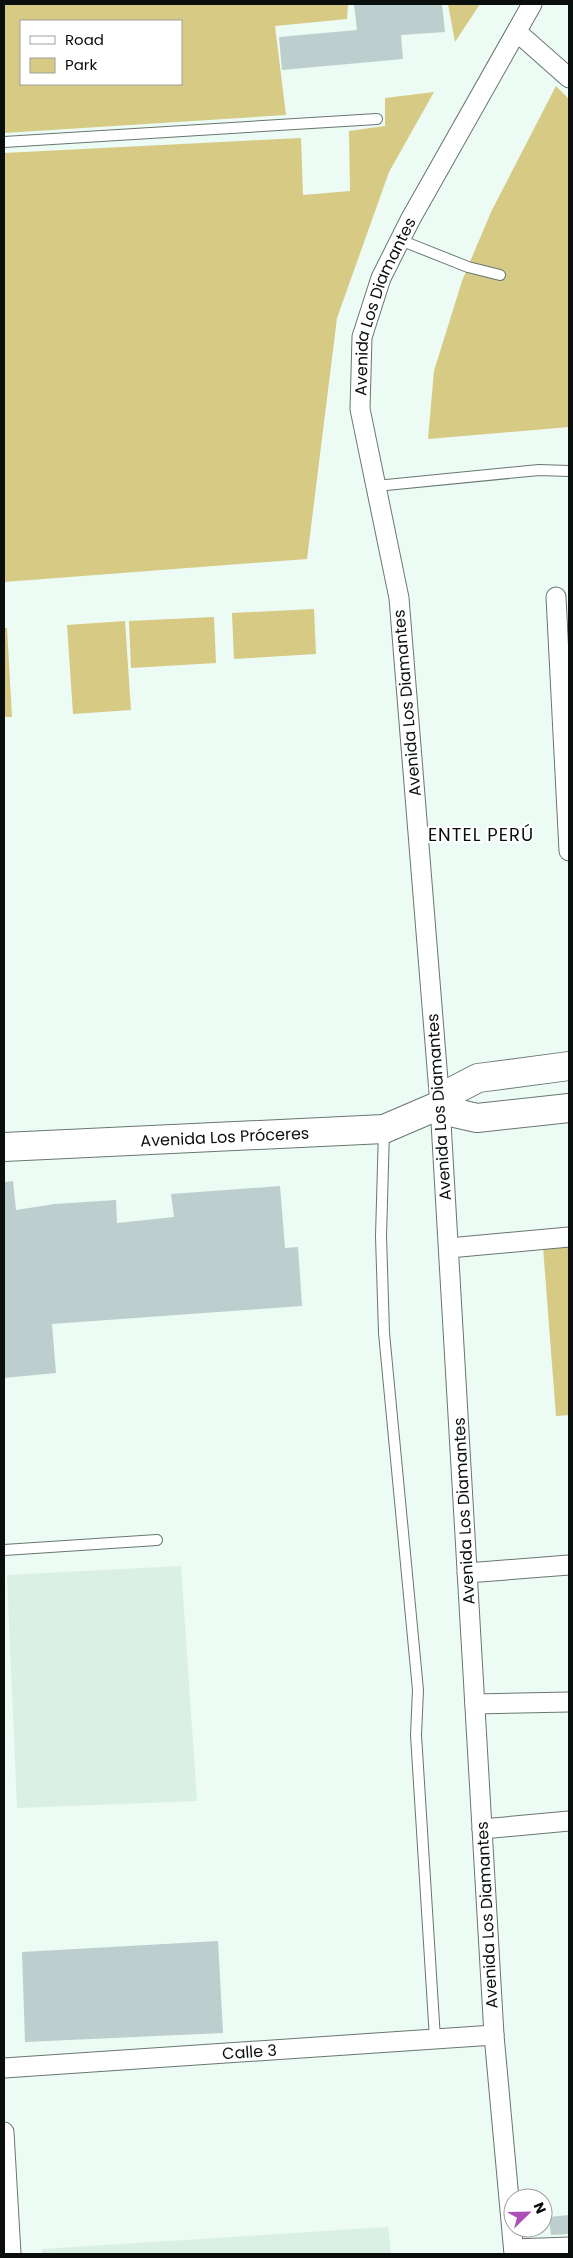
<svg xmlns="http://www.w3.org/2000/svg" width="573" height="2258" font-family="Poppins,sans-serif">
<rect width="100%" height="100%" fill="#ecfbf3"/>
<!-- built -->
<path fill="#daf0e5" d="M181 1566 197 1801 17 1808 7 1575Z
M388 2227 391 2254H42V2249Z"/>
<!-- green -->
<path fill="#d6ca84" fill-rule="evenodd" d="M4 4H348L347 19 275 26 286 115 4 133ZM181 21V84H21V21Z
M448 4H480L455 42Z
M556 86 569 99V427L428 439 434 371 462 281 491 212Z
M434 92 389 172 337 318 307 559 4 582V153L301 138 303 195 350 191 349 131 385 126V98Z
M314 609 316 654 234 659 232 613Z
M214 617 216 663 131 668 129 621Z
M125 621 131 710 73 714 67 625Z
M4 628H7L12 717H4Z
M569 1244V1415L556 1416 543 1247Z"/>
<!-- building -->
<path fill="#bdcece" d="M354 4H442L445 32 401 35 403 59 282 70 279 37 357 30Z
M13 1181 16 1210 55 1204 116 1200 117 1223 174 1217 171 1194 280 1186 285 1248 298 1247 302 1306 52 1324 56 1373 4 1378V1182Z
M218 1941 223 2033 25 2042 22 1952Z
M569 2215V2234L551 2235 549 2217Z"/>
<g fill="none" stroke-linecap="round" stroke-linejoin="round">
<!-- lane casing -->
<g stroke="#697670" stroke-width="12">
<path id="lane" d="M4 142 377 119
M400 240 468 267 500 275
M376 486 539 470 569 471
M384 1130 381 1236 384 1333 418 1690 416 1735 435 2039
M4 1550 157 1540"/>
</g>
<!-- street casing -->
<g stroke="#697670" stroke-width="21">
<g id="street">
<path d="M517 32 569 78"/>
<path d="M556 597 569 851"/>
<path d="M449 1248 569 1237"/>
<path d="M467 1573 569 1565"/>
<path d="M475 1704 569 1702"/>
<path d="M482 1829 569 1821"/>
<path id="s1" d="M4 2068 494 2035"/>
<path d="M4 2132 11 2254"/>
<path d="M514 2249 569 2247"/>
<path id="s2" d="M514 2254 494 2035 440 1105 399 598 360 409 362 337 381 278 410 220 532 4"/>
</g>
</g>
<!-- secondary casing -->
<g stroke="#697670" stroke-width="30">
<g id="secondary">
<path d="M440 1105 455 1113 477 1118 569 1108"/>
<path id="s3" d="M4 1147 384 1129 440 1105 453 1091 478 1078 569 1066"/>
</g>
</g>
<!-- lane -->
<use href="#lane" stroke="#fff" stroke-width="10"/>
<!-- street -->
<use href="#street" stroke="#fff" stroke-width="19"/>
<!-- secondary -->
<use href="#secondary" stroke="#fff" stroke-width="28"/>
</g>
<g text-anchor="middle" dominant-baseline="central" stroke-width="4.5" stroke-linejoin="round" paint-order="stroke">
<!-- street labels -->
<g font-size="16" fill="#0a0f0d" stroke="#fff">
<text stroke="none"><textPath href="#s2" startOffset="1960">Avenida Los Diamantes</textPath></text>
<text transform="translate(407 703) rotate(-95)">Avenida Los Diamantes</text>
<text transform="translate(439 1107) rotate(-94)">Avenida Los Diamantes</text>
<text stroke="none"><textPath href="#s3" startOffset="221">Avenida Los Próceres</textPath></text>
<text transform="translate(464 1511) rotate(-93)">Avenida Los Diamantes</text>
<text transform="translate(487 1915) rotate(-93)">Avenida Los Diamantes</text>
<text stroke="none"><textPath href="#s1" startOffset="246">Calle 3</textPath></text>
</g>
<!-- neighbourhood labels -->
<g font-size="18" letter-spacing="1" fill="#0a0f0d" stroke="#fff">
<text x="481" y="834">ENTEL PERÚ</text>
</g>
</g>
<!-- border -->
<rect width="573" height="2258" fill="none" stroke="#0a0f0d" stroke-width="10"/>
<!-- legend -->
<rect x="20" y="20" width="162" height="65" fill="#ffffff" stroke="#9d9f9e"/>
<rect x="30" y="36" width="25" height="8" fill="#ffffff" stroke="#9d9f9e"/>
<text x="65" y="45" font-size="15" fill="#0a0f0d">Road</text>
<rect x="30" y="58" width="25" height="15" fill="#d6ca84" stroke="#9d9f9e"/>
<text x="65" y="70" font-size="15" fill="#0a0f0d">Park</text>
<!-- north arrow -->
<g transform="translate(528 2213) rotate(67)"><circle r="24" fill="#ffffff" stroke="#9d9f9e"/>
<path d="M0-4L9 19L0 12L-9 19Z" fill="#ad4fb9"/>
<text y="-8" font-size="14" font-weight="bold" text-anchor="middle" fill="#0a0f0d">N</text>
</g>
</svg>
